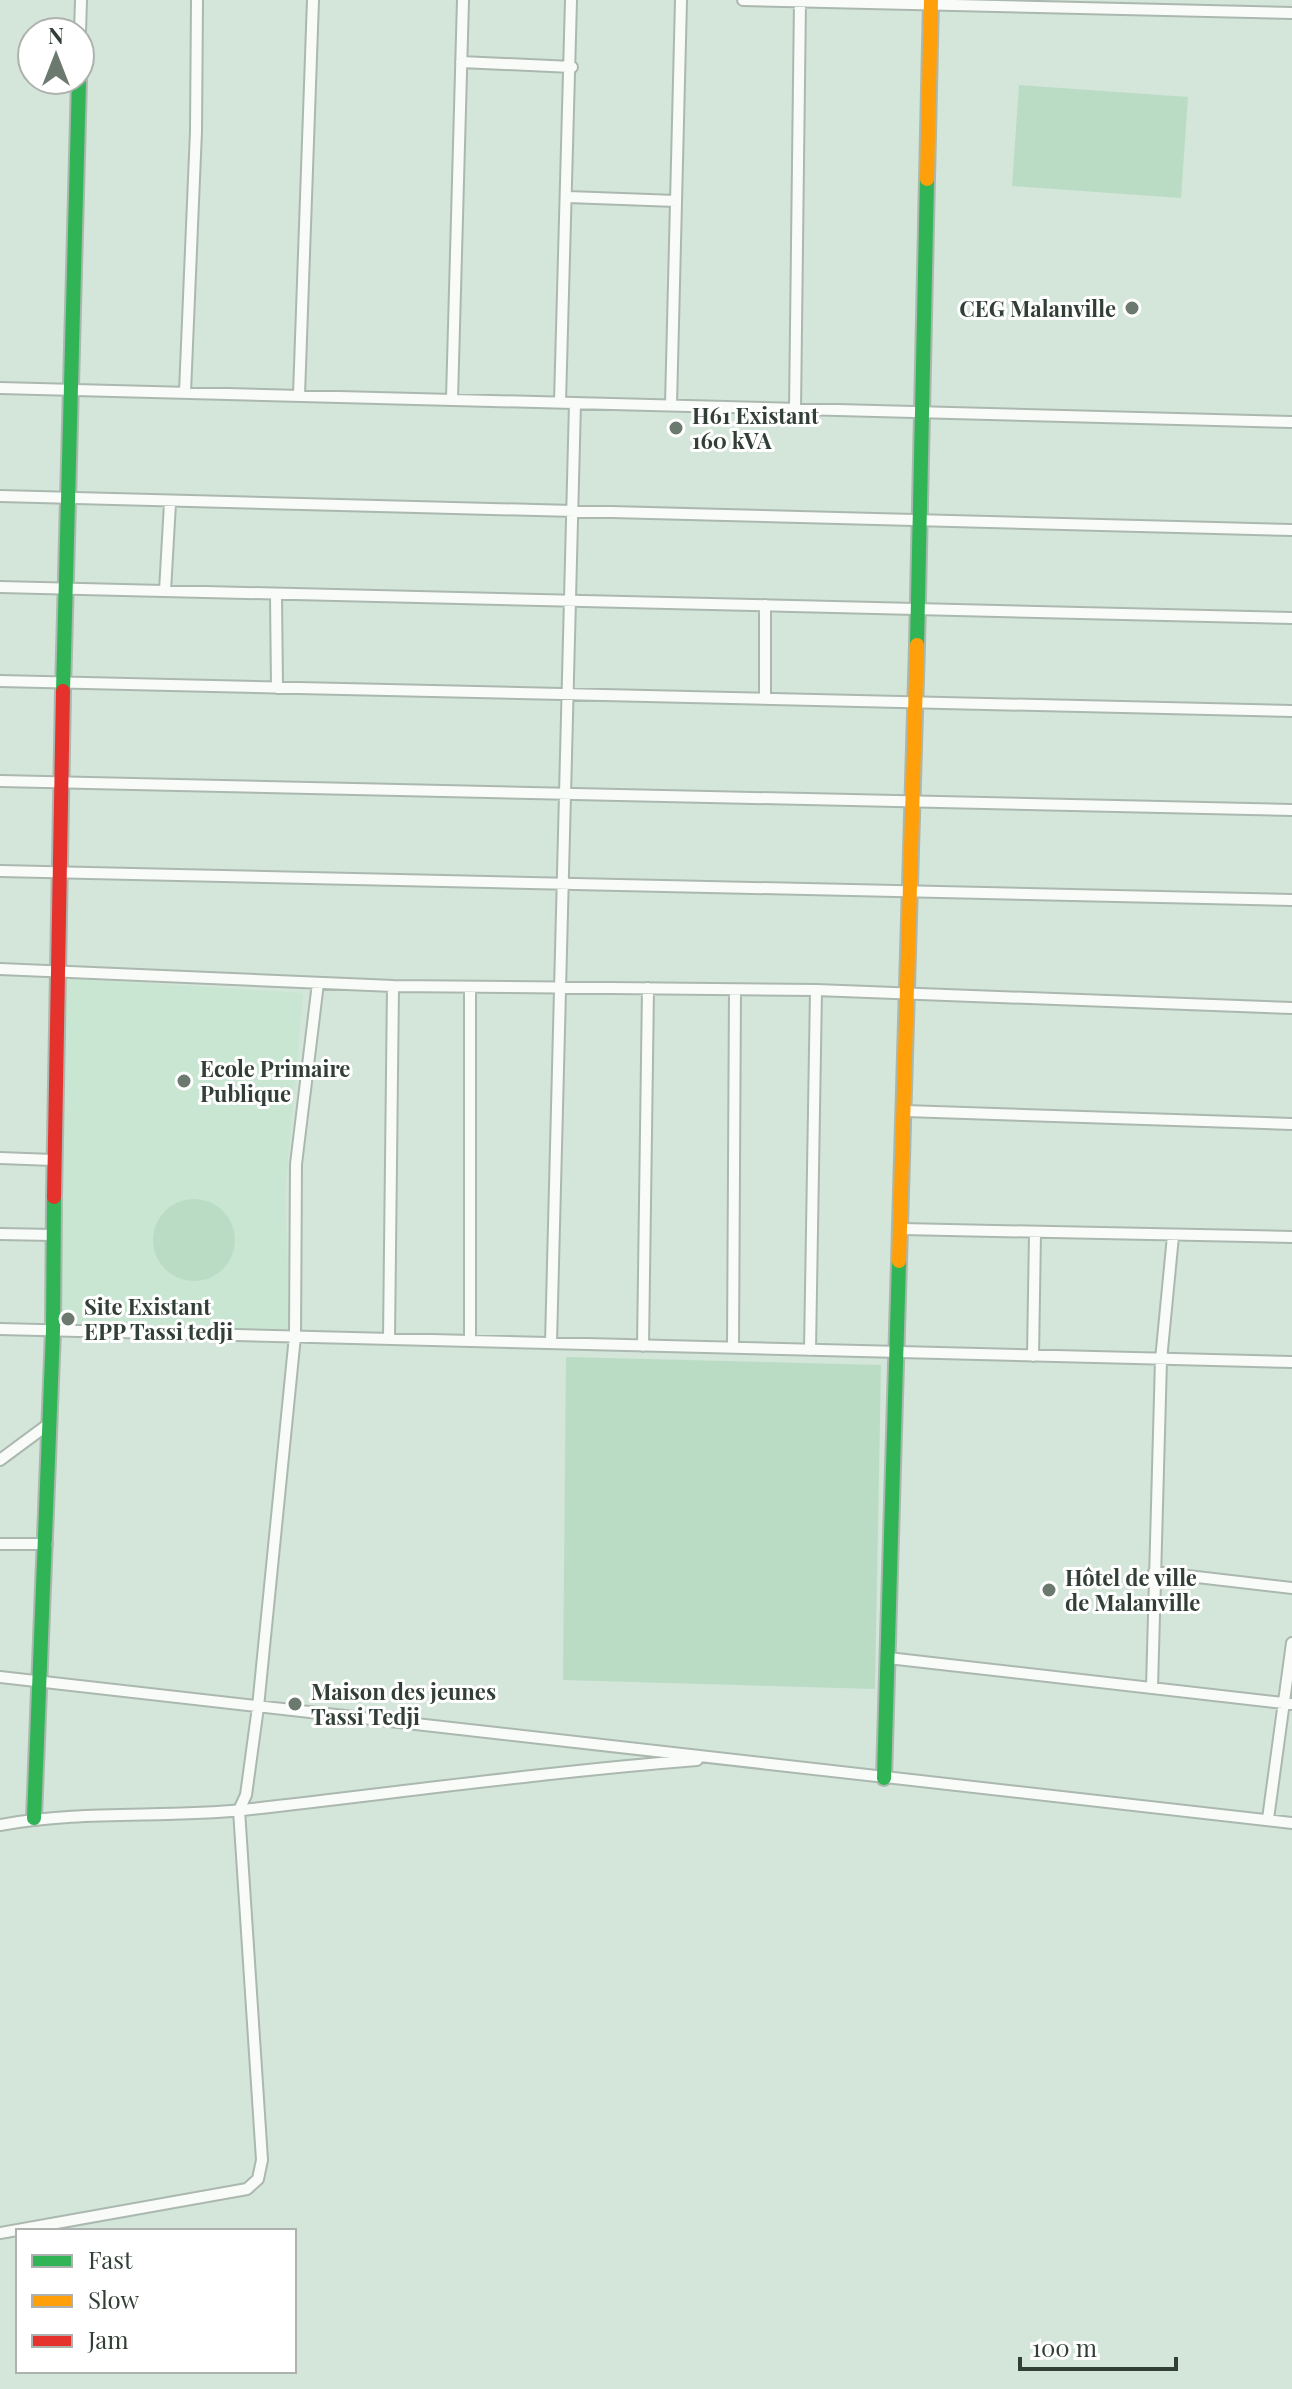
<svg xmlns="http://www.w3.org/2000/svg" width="1292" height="2389" font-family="'Playfair Display',serif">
<rect width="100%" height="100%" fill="#d4e5d9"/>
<!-- built -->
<path fill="#c8e6d1" d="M61 978 303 993 285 1192 290 1329 59 1326Z"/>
<!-- green -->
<path fill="#badcc5" d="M1019 85 1188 97 1181 198 1012 186Z
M153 1240a41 41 0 1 1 82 0a41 41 0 1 1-82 0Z
M566 1357 881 1365 875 1689 563 1680Z"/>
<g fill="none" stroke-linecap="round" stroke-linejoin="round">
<!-- street casing -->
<g stroke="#abb8af" stroke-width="14">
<path id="street" d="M743 0 1292 13
M80 32 81 0
M461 62 572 67
M568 197 676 201
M0 388 1292 422
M185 392 196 131 197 0
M299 395 313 0
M452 399 463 0
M560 402 571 0
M671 405 681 0
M795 409 800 0
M0 496 1292 530
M0 587 1292 618
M165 591 170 503
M276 596 277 688
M0 681 1292 711
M765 699V605
M0 781 1292 810
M0 871 1292 900
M0 969 393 986 816 990 1292 1008
M905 1111 1292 1124
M0 1158 53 1160
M902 1229 1292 1237
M0 1234 53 1235
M0 1329 1292 1362
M389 1338 393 986
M470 1341V988
M551 1343 575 403
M643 1346 648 988
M733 1348 735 990
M810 1350 816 990
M1033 1356 1035 1233
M0 1460 50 1423
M0 1544H47
M1154 1572 1292 1588
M888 1658 1292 1704
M0 1677 1292 1823
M1152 1688 1161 1360 1173 1236
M1268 1819 1292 1643
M0 1825C80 1810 162 1818 243 1810 394 1793 545 1772 697 1760
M0 2233 247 2189 258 2179 262 2160 239 1810 246 1795 258 1707 295 1336 296 1164 318 983"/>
</g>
<!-- fast casing -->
<g stroke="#abb8af" stroke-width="18">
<path id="fast" d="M917 645 927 179
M63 691 79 80
M884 1778 899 1261
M34 1818 53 1331 54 1197"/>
</g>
<!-- slow casing -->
<g stroke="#abb8af" stroke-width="18">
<path id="slow" d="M927 179 931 0
M899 1261 917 645"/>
</g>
<!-- jam casing -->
<g stroke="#abb8af" stroke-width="18">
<path id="jam" d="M54 1197 63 691"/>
</g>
<!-- street -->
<use href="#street" stroke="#f9fbf9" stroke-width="10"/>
<!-- fast -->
<use href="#fast" stroke="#30b455" stroke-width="14"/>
<!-- slow -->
<use href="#slow" stroke="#ff9f0a" stroke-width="14"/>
<!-- jam -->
<use href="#jam" stroke="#e5322d" stroke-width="14"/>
</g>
<!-- markers -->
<g fill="#6b796f" stroke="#fff" stroke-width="3">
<circle cx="1132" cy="308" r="8"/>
<circle cx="676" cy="428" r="8"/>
<circle cx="184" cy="1081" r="8"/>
<circle cx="68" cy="1319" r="8"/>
<circle cx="1049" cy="1590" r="8"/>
<circle cx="295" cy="1704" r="8"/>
</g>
<g text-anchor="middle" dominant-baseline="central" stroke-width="6" stroke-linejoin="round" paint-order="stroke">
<!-- poi labels -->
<g font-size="22" font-weight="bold" fill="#323f36" stroke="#fff" text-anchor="start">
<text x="1116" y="308" text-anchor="end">CEG Malanville</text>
<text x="692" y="415">H61 Existant<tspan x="692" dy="25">160 kVA</tspan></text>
<text x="200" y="1068">Ecole Primaire<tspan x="200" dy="25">Publique</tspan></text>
<text x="84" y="1306">Site Existant<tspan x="84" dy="25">EPP Tassi tedji</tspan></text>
<text x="1065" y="1577">Hôtel de ville<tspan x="1065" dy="25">de Malanville</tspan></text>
<text x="311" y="1691">Maison des jeunes<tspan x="311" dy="25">Tassi Tedji</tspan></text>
</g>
</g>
<!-- legend -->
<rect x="16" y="2229" width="280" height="144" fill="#ffffff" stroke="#adb2af" stroke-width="2"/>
<rect x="32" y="2255" width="40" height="12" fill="#30b455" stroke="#adb2af" stroke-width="2"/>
<text x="88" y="2269" font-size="24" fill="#323f36">Fast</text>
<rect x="32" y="2295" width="40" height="12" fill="#ff9f0a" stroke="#adb2af" stroke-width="2"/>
<text x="88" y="2309" font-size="24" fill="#323f36">Slow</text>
<rect x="32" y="2335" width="40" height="12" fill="#e5322d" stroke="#adb2af" stroke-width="2"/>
<text x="88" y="2349" font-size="24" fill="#323f36">Jam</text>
<!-- north arrow -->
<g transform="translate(56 56)"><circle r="38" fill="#ffffff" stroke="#adb2af" stroke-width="2"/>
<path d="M0-6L14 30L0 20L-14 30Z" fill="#6b796f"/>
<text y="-12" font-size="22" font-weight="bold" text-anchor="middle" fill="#323f36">N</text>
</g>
<!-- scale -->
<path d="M1020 2357v12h156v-12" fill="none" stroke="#323f36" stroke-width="4"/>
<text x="1032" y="2357" font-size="24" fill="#323f36" stroke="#ffffff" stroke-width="6" paint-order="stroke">100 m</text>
</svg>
